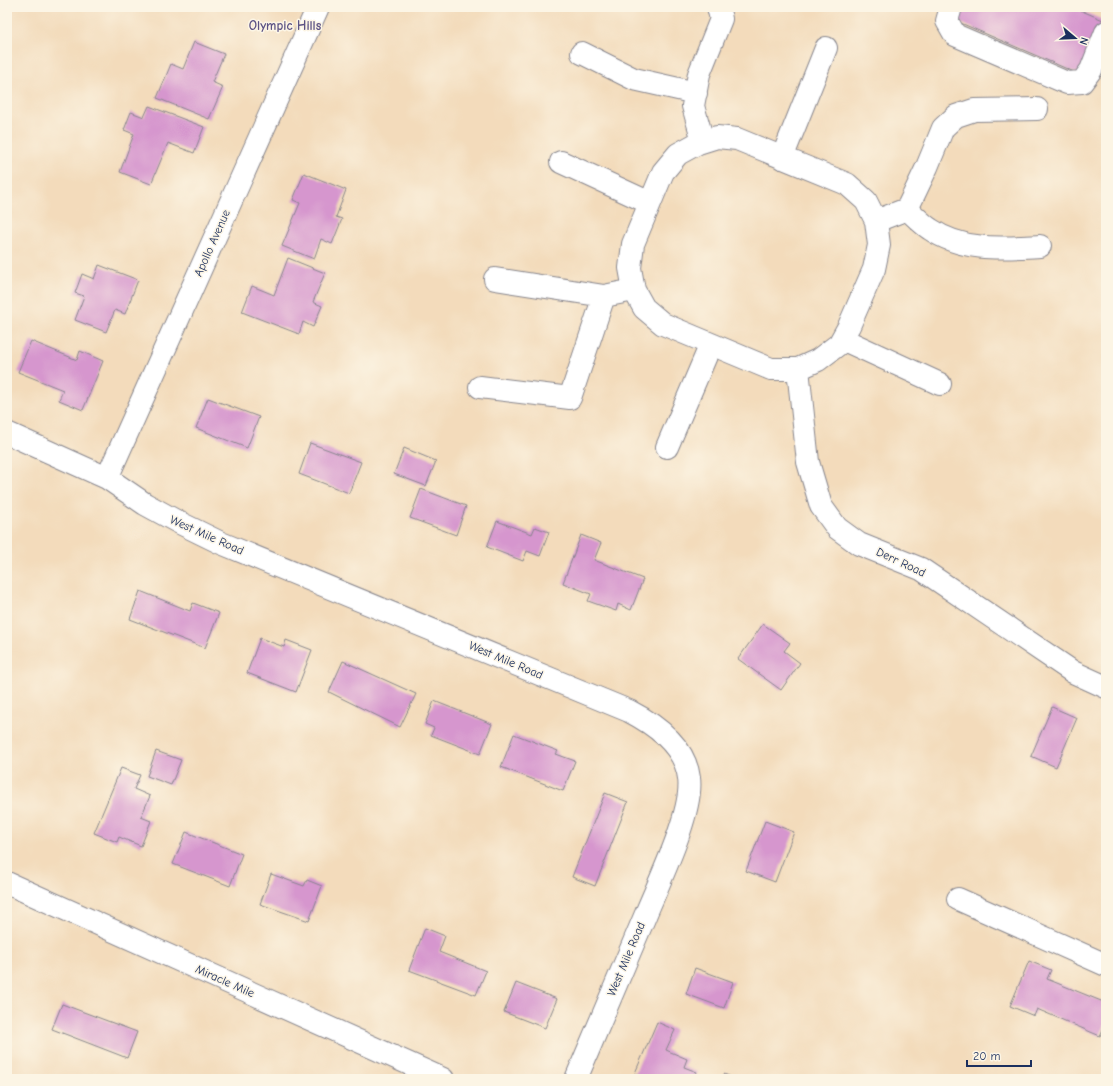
<svg xmlns="http://www.w3.org/2000/svg" width="1113" height="1086" font-family="'Comic Neue',sans-serif">
<rect width="100%" height="100%" fill="#fcf5e5"/>
<filter id="ink" filterUnits="userSpaceOnUse"><feTurbulence type="fractalNoise" baseFrequency=".025" numOctaves="2"/><feDisplacementMap in="SourceGraphic" scale="8" xChannelSelector="R" yChannelSelector="G"/><feConvolveMatrix kernelMatrix="1 2 1 2 8 2 1 2 1" color-interpolation-filters="sRGB"/></filter>
<filter id="wash" filterUnits="userSpaceOnUse"><feTurbulence type="fractalNoise" baseFrequency=".012" numOctaves="4" result="noise"/><feDisplacementMap in="SourceGraphic" scale="16" xChannelSelector="R" yChannelSelector="G"/><feGaussianBlur stdDeviation="0.9" result="paint"/><feColorMatrix in="noise" values="0 0 0 0 0 0 0 0 0 0 0 0 0 0 0 0 0 1.4 0 .05"/><feComposite in="paint" operator="in"/></filter>
<g filter="url(#wash)">
<rect width="100%" height="100%" fill="#f3dbbb"/>
<g id="blocks">
<!-- building -->
<path fill="#d696ce" d="M962 7H1073L1103 20 1079 74 956 21Z
M194 42 224 54 212 82 223 87 209 119 157 98 171 64 183 69Z
M149 106 204 127 194 153 168 143 151 184 120 172 134 134 124 130 131 112 144 117Z
M304 173 346 190 336 217 342 219 332 244 321 239 314 259 282 246 300 203 293 200Z
M288 258 325 273 313 302 322 306 313 327 303 322 299 334 242 312 252 286 274 295Z
M99 265 138 280 125 314 115 310 106 332 75 320 84 296 75 293 82 274 94 279Z
M31 341 77 360 80 351 103 361 83 410 59 400 63 390 18 372Z
M208 398 259 417 247 448 196 428Z
M310 443 361 462 349 493 299 474Z
M404 448 436 461 426 486 394 474Z
M421 489 466 506 456 535 410 518Z
M497 521 532 534 535 527 549 532 540 556 527 551 523 561 487 547Z
M581 535 601 543 594 560 643 579 631 610 618 604 616 611 588 601 591 594 563 583Z
M140 591 190 611 193 603 219 613 205 648 130 619Z
M763 624 790 643 784 651 800 663 781 690 738 659Z
M260 638 284 647 286 640 312 650 296 692 247 673Z
M343 661 416 694 400 727 329 692Z
M434 701 492 724 480 754 431 735 434 728 425 724Z
M1052 707 1077 718 1056 767 1031 756Z
M514 734 558 751 556 754 575 761 563 791 501 767Z
M156 751 181 760 171 785 147 776Z
M121 768 140 775 134 789 150 796 141 817 151 821 141 846 119 837 117 842 94 833Z
M605 793 628 802 595 886 572 877Z
M765 821 794 832 775 882 746 871Z
M186 832 242 854 230 886 173 864Z
M271 874 304 886 307 880 322 886 309 921 260 904Z
M425 928 445 936 439 952 486 971 476 995 409 970Z
M1029 961 1051 970 1047 979 1106 1003V1023L1100 1036 1037 1009 1034 1016 1010 1006Z
M695 968 733 982 724 1008 686 994Z
M516 983 557 999 545 1028 504 1012Z
M62 1004 137 1032 127 1058 52 1029Z
M657 1022 675 1030 666 1050 687 1059 684 1067 697 1072 694 1079H648L635 1073Z
M724 1074 736 1079H722Z"/>
</g>
</g>
<g filter="url(#ink)">
<use href="#blocks" fill-opacity="0" stroke="#87858c" stroke-width="1"/>
<g fill="none" stroke-linecap="round" stroke-linejoin="round">
<!-- minor casing -->
<g stroke="#87858c" stroke-width="24">
<path id="minor" d="M951 7 947 21 955 35 1067 83 1082 82 1091 70 1106 32
M582 53 634 79 696 93
M717 137 737 139 847 184 866 201 876 221 879 245 874 269 849 326 839 344 818 360 798 369H771L663 324 644 308 634 290 630 268 633 244 663 172 678 154 698 143Z
M703 141 693 106 699 74 721 19 718 7
M782 158 826 48
M561 162 650 203
M907 209 927 167 943 128 956 116 974 110 1037 109
M876 221 907 209C915 216 922 224 930 229 963 252 1003 248 1040 246
M495 279 604 296
M842 339 940 384
M798 369 808 462 821 506 837 528 859 544 921 569 1073 672 1106 687
M480 387 570 398 604 296 634 290
M7 433 107 478 145 504 178 522 221 543 629 711C656 725 685 746 689 778 694 811 658 884 645 916 622 971 599 1025 576 1079
M667 447 711 344
M107 478 318 7
M7 883 443 1079
M958 899 1106 965"/>
</g>
<!-- minor -->
<use href="#minor" stroke="#fff" stroke-width="22"/>
</g>
</g>
<g text-anchor="middle" dominant-baseline="central" stroke-width="3" stroke-linejoin="round" paint-order="stroke">
<!-- street labels -->
<g font-size="12" fill="#1b2f5e" stroke="#fcf5e5">
<text transform="translate(212 243) rotate(-66)">Apollo Avenue</text>
<text transform="translate(207 535) rotate(24)">West Mile Road</text>
<text transform="translate(901 562) rotate(25)">Derr Road</text>
<text transform="translate(506 660) rotate(23)">West Mile Road</text>
<text transform="translate(626 959) rotate(-67)">West Mile Road</text>
<text transform="translate(225 981) rotate(24)">Miracle Mile</text>
</g>
<!-- neighbourhood labels -->
<g font-size="13" font-weight="bold" fill="#5c5385" stroke="#fcf5e5">
<text x="285" y="25">Olympic Hills</text>
</g>
</g>
<!-- margin -->
<rect width="1113" height="1086" fill="none" stroke="#fcf5e5" stroke-width="24"/>
<!-- north arrow -->
<g transform="translate(1075 38) rotate(109)" stroke="#fcf5e5" stroke-width="3" paint-order="stroke">
<path d="M0-3L7 15L0 10L-7 15Z" fill="#1b2f5e"/>
<text y="-6" font-size="11" font-weight="bold" text-anchor="middle" fill="#1b2f5e">N</text>
</g>
<!-- scale -->
<path d="M967 1060v6h64v-6" fill="none" stroke="#1b2f5e" stroke-width="2"/>
<text x="973" y="1060" font-size="12" fill="#1b2f5e" stroke="#fcf5e5" stroke-width="3" paint-order="stroke">20 m</text>
</svg>
